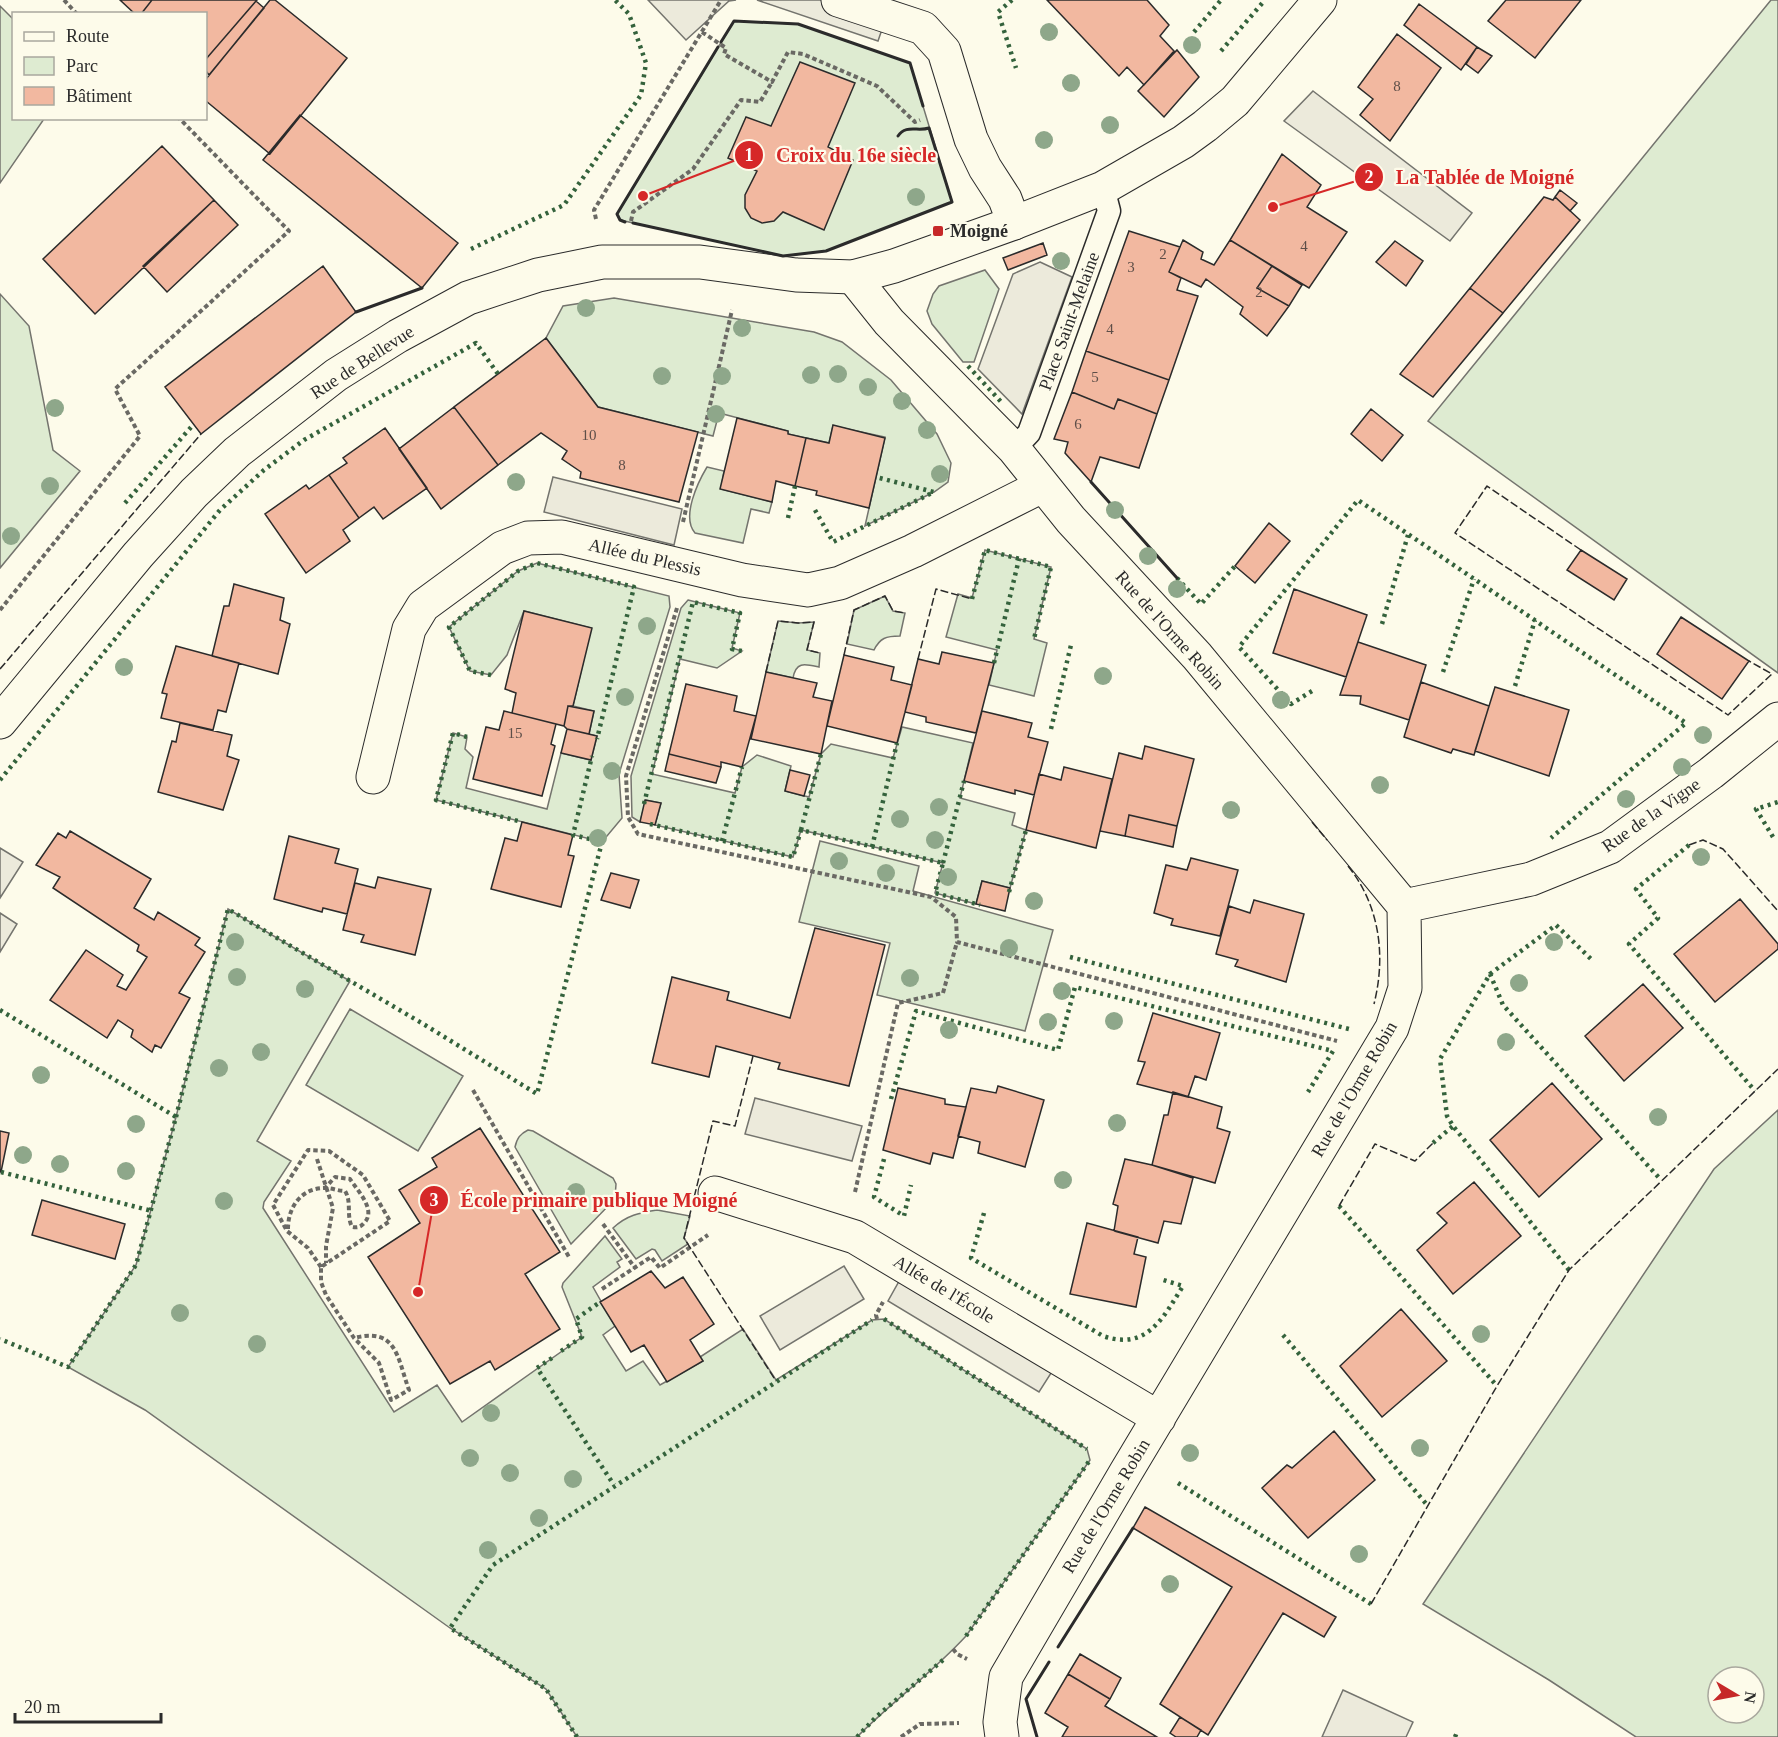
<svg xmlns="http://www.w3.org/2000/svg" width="1778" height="1737" font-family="'Times New Roman',serif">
<rect width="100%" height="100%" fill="#fdfbea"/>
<!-- green -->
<path fill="#deebd1" stroke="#74746e" stroke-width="1.5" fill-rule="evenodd" d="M1771 0H1778V673L1428 421Z
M0 6 13 19 14 118 44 119 0 183Z
M734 21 798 24 910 63 952 202 826 251 783 256 620 220 617 214Z
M985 270 999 289 974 362H963L932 324 927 311 933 294 939 286Z
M0 294 29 326 53 450 80 471 0 568Z
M614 298 814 332 842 342 891 380 937 434 951 463 948 482 934 492 865 526 885 437 833 426 829 443 788 434V431L719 413 713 436 598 407 546 338 563 306Z
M707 467 724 471 721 489 772 502 769 513 751 509 743 543 695 533C681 517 698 482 707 467Z
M985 550 1051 567 1034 639 1047 643 1034 696 989 685 997 650 946 637 958 594 972 598Z
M537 563 669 596 670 607 619 774 622 818 602 842 436 800 453 733 467 737 465 749 473 757 466 788 547 809 561 753 591 760 597 736 589 734 594 711 573 706 591 628 524 611 507 655 491 675 470 671 449 627 518 571Z
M885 596 893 611 905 613 900 636C886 636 880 638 874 650L847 644 854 610Z
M688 600 740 613 732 648 742 651 717 668 680 659 652 774 735 793 742 767 757 755 791 766 785 791 809 797 821 754 831 744 893 758 902 727 973 743 960 798 1015 813 1012 825 1026 830 1010 888 982 881 976 904 935 893 943 863 801 830 793 857 655 825 661 803 646 800 640 822 632 817 631 776 681 608Z
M778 621 798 623 814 622 807 650 820 653 819 667C805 664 796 661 793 678L766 672Z
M820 841 919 866 913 891 1053 930 1025 1031 877 995 890 943 799 922Z
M228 909 350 981 257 1141 291 1161 264 1202 263 1208 394 1412 437 1385 462 1422 582 1337 562 1287 563 1283 605 1236 622 1259 617 1262 620 1267 593 1287 615 1326 603 1335 626 1371 643 1361 660 1385 703 1361 700 1357 743 1329 776 1380 872 1320 884 1319 1087 1449 1090 1460 966 1636C932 1673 892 1702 857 1737H577L546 1689 450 1628 145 1410 68 1367 136 1265 176 1117Z
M350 1009 463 1076 418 1151 306 1085Z
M1778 1110V1737H1636L1549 1680 1423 1604 1714 1169ZM1718 1677H1754V1713H1718Z
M528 1130 533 1131 613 1178 616 1184 615 1199 571 1244 515 1147C517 1138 520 1134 528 1130Z
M657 1210 690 1216 684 1238 688 1244 662 1261 655 1250 652 1249 636 1259 613 1228C627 1215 639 1213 657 1210Z"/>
<!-- parking -->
<path fill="#eceadb" stroke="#74746e" stroke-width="1.5" d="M648 0H736L729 1 686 40Z
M757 0H892L878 41Z
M1313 91 1472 213 1450 241 1284 121Z
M1040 262 1072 277 1022 414 978 369 1013 274Z
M553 477 682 509 674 545 544 512Z
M0 848 23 862 0 898Z
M0 913 17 924 0 952Z
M755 1098 862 1126 852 1161 745 1134Z
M844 1266 864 1299 780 1350 760 1316Z
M907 1267 1060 1359 1039 1392 888 1301Z
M1343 1690 1413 1722 1406 1737H1322Z"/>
<!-- building -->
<path fill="#f2b8a0" stroke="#2b2b2b" stroke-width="1.5" d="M120 0H152L141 14H135Z
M152 0H257L206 59V14H141Z
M270 0H275L347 58 270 154 206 101V79Z
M1047 0H1147L1169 25 1160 36 1174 51 1144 85 1127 67 1119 76Z
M1506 0H1581L1535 58 1488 21Z
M256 1 264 8 209 75 206 71V59Z
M1419 4 1477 47 1461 70 1404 25Z
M1397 34 1441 68 1390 141 1360 115 1373 99 1358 87Z
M1477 47 1492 56 1478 73 1466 64Z
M1177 50 1199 77 1164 117 1138 91Z
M800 62 855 83 828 147 853 160 824 230 783 212 774 221 762 223 751 218 745 208V195L757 171 728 158 746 117 771 126Z
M300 115 458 243 422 288 263 160Z
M162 146 214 200 95 314 43 259Z
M1282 154 1321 185 1307 207 1347 232 1309 288 1230 240Z
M1560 190 1577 203 1570 211 1555 197Z
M1544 197 1553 200 1555 197 1580 220 1503 313 1470 288Z
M214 200 238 225 167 292 143 266Z
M1129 231 1180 247 1169 272 1181 278 1177 290 1198 296 1169 380 1086 351Z
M1183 240 1203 252 1201 259 1214 265 1230 240 1272 266 1257 288 1289 306 1267 336 1240 314 1243 307 1206 279 1201 287 1169 272Z
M1395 241 1423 261 1406 286 1376 262Z
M1043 243 1047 255 1008 270 1003 258Z
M323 266 356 312 201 434 165 387Z
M1272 266 1302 285 1289 306 1257 288Z
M1470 288 1503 313 1433 397 1400 374Z
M546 338 598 407 698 432 679 502 580 478 581 472 562 459 567 451 541 433 498 465 454 407Z
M1086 351 1169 380 1157 414 1118 399 1114 409 1072 392Z
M1072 392 1114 409 1118 399 1157 414 1139 468 1100 457 1091 482 1065 453 1068 442 1054 439Z
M454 407 498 465 441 509 399 449Z
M1371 409 1403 435 1382 461 1351 434Z
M737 418 788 431V434L806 438 795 486 776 481 772 502 720 489Z
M833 425 885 438 869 508 816 495 817 491 795 486 806 438 829 443Z
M385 428 427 488 383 519 374 507 359 518 329 475 347 463 343 458Z
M329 475 359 518 343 530 350 541 306 573 265 514 306 485 309 489Z
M1269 523 1290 541 1255 583 1235 566Z
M1581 550 1627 579 1614 600 1567 570Z
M234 584 284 598 280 620 290 624 278 674 212 656 224 606H229Z
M1294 589 1367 615 1346 677 1273 653Z
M524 611 592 628 573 706H568L564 726 512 713 516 693 505 689Z
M1681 617 1749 661 1722 699 1657 654Z
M1358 642 1426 665 1409 720 1360 704 1361 696 1340 695Z
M176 646 239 663 226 712 218 710 213 730 161 718 167 694 162 693Z
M942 652 994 663 976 733 926 722V717L905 712 918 659 939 664Z
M844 655 894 667 891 680 912 685 897 743 827 726Z
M766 672 817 683 813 697 832 701 821 754 751 739Z
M1421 682 1489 706 1474 755 1453 749 1451 753 1404 737Z
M686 684 737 696 734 711 756 716 742 767 721 762V767L669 754Z
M1495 687 1569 710 1549 776 1475 751Z
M568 706 594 711 589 734 567 729 564 726Z
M504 711 556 724 551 744 555 746 542 796 473 779 486 727 499 730Z
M982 711 1032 723 1028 737 1048 742 1034 795 1015 790V794L964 781Z
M180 723 232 735 227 756 239 760 223 810 158 792 172 741 176 742Z
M567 729 597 736 591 760 561 753Z
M1145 746 1194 759 1177 826 1129 815 1125 836 1100 831 1119 753 1142 759Z
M669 754 721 767 716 783 665 771Z
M1064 767 1112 779 1096 848 1026 830 1039 774 1061 780Z
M790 770 810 775 804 796 785 791Z
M645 800 661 803 655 825 640 822Z
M1129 815 1177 826 1173 847 1125 836Z
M522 822 573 835 568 855 574 856 561 907 491 889 505 838 517 841Z
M70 831 151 879 134 908 154 920 158 912 200 938 195 945 205 952 179 993 190 998 161 1048 155 1045 152 1052 131 1037 133 1030 118 1020 107 1038 50 1000 86 950 123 975 117 986 126 990 147 957 137 951 139 945 53 888 60 877 36 865 58 833 66 838Z
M289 836 339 849 335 863 358 869 347 914 323 908 322 912 274 899Z
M1191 858 1238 870 1220 936 1171 925 1173 919 1154 913 1166 865 1187 870Z
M611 873 639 880 630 908 601 900Z
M378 877 431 889 415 955 361 942 364 935 343 930 355 883 375 888Z
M982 881 1010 888 1005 911 976 904Z
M1740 899 1778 944V949L1715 1002 1674 954Z
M1254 900 1304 914 1286 982 1235 966 1238 960 1216 954 1229 906 1250 913Z
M815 928 885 945 849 1086 778 1069 780 1063 716 1046 709 1077 652 1063 672 977 729 992 727 1000 790 1018Z
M1643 984 1683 1028 1624 1081 1585 1036Z
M1153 1013 1220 1033 1206 1080 1195 1076 1188 1097 1137 1084 1145 1062 1138 1061Z
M1552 1083 1602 1139 1539 1197 1490 1140Z
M998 1086 1044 1100 1025 1167 978 1153 980 1142 958 1136 971 1088 996 1093Z
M898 1088 945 1099V1104L966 1107 953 1158 933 1153 930 1164 883 1150Z
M1173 1092 1222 1107 1217 1128 1230 1132 1215 1183 1152 1165 1164 1115H1168Z
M480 1128 560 1252 525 1274 560 1329 495 1370 490 1361 450 1384 368 1257 420 1223 399 1190 437 1167 432 1158Z
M0 1131 9 1133 1 1172H0Z
M1125 1159 1152 1165 1193 1178 1181 1224 1164 1221 1158 1243 1114 1231 1118 1206 1113 1204Z
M1474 1182 1521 1236 1453 1294 1417 1250 1447 1223 1437 1213Z
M42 1200 125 1224 115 1259 32 1235Z
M1087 1223 1138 1237 1134 1254 1146 1257 1136 1307 1070 1294Z
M651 1271 665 1288 683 1277 714 1324 690 1340 703 1361 667 1382 644 1345 631 1352 600 1302Z
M1401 1309 1447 1361 1382 1417 1340 1366Z
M1334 1431 1375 1480 1308 1538 1262 1488 1287 1465 1292 1468Z
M1145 1507 1336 1617 1324 1637 1283 1613 1208 1735 1160 1704 1232 1587 1133 1528Z
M1080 1654 1121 1678 1110 1699 1068 1674Z
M1068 1674 1110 1699 1105 1706 1157 1737H1062L1068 1727 1045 1713Z
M1180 1717 1201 1730 1197 1737H1176L1170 1733Z"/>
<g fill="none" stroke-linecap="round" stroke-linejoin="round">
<!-- lane casing -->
<g stroke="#2b2b2b" stroke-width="25">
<path id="lane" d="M1014 449 1029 433 1109 211 1103 188"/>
</g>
<!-- street casing -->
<g stroke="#2b2b2b" stroke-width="35">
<path id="street" d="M838 0 923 28 944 51 971 139 985 168 1005 199 1014 223
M853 277 889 322 1014 449 1071 520 1197 656 1404 906 1405 988 1392 1028 1126 1472 1006 1677 1000 1722 1002 1737
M373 777 409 629 423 606 502 548 528 538 562 537 742 580 808 590 840 583 913 551 1042 486
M1404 906 1531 879 1610 847 1711 773 1778 719
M715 1193 855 1237 1159 1418"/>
</g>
<!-- secondary casing -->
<g stroke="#2b2b2b" stroke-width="35">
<path id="secondary" d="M0 722 138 555 194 493 237 452 336 375 398 336 468 298 538 275 602 262H700L796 275 853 277 894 266 1014 223 1103 188 1183 142 1205 126 1235 101 1320 0"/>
</g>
<!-- path -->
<path stroke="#6a6964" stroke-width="4" stroke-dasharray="4.5 3" stroke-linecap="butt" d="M64 0 77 14
M702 32 726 48 724 54 772 82 788 52 803 54 877 86 915 122 920 120
M596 219 594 210 721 0
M631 221 633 212 693 169 741 100 760 102 772 82
M683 522 732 310
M677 608 626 776 628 817 638 834 931 897 956 917 957 942 1337 1041
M0 610 140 436 115 389 289 231 179 118
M473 1090 569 1257
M317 1159 333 1208 326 1246V1263
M855 1192 898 1003 943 993 957 942
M603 1224 635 1268
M288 1229C288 1207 301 1188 325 1188 332 1188 338 1191 345 1191 352 1202 346 1215 352 1227 358 1228 361 1227 365 1222 376 1209 357 1190 350 1179L335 1177 325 1188
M321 1267 308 1248 287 1231 273 1205 308 1150 329 1151 363 1175 390 1221 321 1267V1282L326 1295 354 1338 379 1363 391 1400 409 1390C397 1357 397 1327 354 1338
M602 1289 651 1257 660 1268 708 1235
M877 1319 876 1315 883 1302
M953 1649 957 1654 967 1659
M901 1737 920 1724 959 1723"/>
<!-- lane -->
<use href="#lane" stroke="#fdfbea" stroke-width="22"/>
<!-- street -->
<use href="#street" stroke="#fdfbea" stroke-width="33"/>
<!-- secondary -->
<use href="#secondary" stroke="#fdfbea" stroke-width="33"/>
<!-- hedge -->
<path stroke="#34623c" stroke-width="4.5" stroke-dasharray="3 4.5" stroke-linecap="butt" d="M1012 0 998 12 1016 68
M1194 32 1221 0
M1221 51 1265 0
M471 249 564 205 641 95 646 63 629 14 615 0
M968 366 1003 404
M125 503 192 426
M815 510 833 542 934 492 876 477
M788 518 795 486
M1177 578 1201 604 1235 566
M972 599 985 550 1051 567 1034 639
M1382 624 1408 535
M994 663 1019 559
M1443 672 1474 579
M491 675 470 671 449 627 518 571 537 563 634 587 597 739
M1515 686 1535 620
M1312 691 1291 704 1239 647 1358 500 1686 723 1551 838
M1051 729 1071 645
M467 737 453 733 436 800 522 822
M0 780 220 510 264 470 304 440 476 343 498 374
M644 804 693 602 740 613 732 649 742 651
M650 824 793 857 801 830 943 863 935 893 980 905
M801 830 821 754
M1773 837 1756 809 1778 802
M722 841 742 767
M1689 845 1636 889 1658 918 1629 944 1755 1091
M872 847 897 743
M943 863 964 781
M1009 892 1026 830
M1070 957 1349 1029
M1490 974 1556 925 1591 959
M0 1010 176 1117 136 1265 68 1367 0 1339
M891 1099 916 1011 1058 1050 1075 987 1333 1051 1308 1092
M176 1117 228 909 425 1025 537 1094 602 842 573 835 592 756
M1433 1143 1453 1126
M884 1159 874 1197 904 1216 911 1185
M1 1172 152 1211
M1339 1206 1497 1386
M984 1213 971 1258 1103 1336C1147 1351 1163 1318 1183 1286L1160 1279
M1569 1270 1453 1126 1447 1116 1440 1059 1490 974 1503 1005 1661 1180
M884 1319 1087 1449
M1283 1335 1428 1506
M561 1351 582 1337 576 1319 600 1302
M552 1358 537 1368 614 1485
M1178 1483 1371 1604
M966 1636 1090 1460
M577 1737 546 1689 450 1628 493 1565 872 1320
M857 1737 876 1717 943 1660
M1455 1737 1457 1732"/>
<!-- fence -->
<path stroke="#2b2b2b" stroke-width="1.5" stroke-dasharray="8 3" stroke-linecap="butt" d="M1581 550 1487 486 1455 533 1728 715 1772 674 1749 661
M844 655 854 610 885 596 893 611 905 613
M918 659 936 589 972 599
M0 669 201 434
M766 672 778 621 798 623 814 622 807 650 820 653
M1312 822 1327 840
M1689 845 1703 840 1723 849 1778 911
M1348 866C1380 906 1386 956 1374 1004
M753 1056 735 1126 713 1121 684 1238 776 1381
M1339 1206 1375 1144 1415 1161 1433 1143
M1371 1604 1497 1386 1569 1270 1778 1069"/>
<!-- wall -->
<path stroke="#2b2b2b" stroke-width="3" d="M721 42 734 21 798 24 910 63 923 106
M625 222 620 220 617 214 718 47
M633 223 783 256 826 251 952 202 929 128C918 132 906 124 898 136
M356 312 422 288
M1091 482 1177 578
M1058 1647 1133 1528
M1037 1737 1026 1699 1049 1662"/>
</g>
<!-- trees -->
<g fill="#8ea78a">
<circle cx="1049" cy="32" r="9"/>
<circle cx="1192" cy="45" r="9"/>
<circle cx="1071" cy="83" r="9"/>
<circle cx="1110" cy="125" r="9"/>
<circle cx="1044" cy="140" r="9"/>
<circle cx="916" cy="197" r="9"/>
<circle cx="1061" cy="261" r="9"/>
<circle cx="586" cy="308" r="9"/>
<circle cx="742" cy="328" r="9"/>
<circle cx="838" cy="374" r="9"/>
<circle cx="811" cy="375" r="9"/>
<circle cx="662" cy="376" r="9"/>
<circle cx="722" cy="376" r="9"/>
<circle cx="868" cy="387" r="9"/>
<circle cx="902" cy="401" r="9"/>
<circle cx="55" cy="408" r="9"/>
<circle cx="716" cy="414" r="9"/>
<circle cx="927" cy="430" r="9"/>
<circle cx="940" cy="474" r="9"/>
<circle cx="516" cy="482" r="9"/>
<circle cx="50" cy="486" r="9"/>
<circle cx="1115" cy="510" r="9"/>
<circle cx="11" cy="536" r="9"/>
<circle cx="1148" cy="556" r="9"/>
<circle cx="1177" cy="589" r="9"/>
<circle cx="647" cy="626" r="9"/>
<circle cx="124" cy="667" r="9"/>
<circle cx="1103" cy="676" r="9"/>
<circle cx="625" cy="697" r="9"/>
<circle cx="1281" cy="700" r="9"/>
<circle cx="1703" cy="735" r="9"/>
<circle cx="1682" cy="767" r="9"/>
<circle cx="612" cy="771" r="9"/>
<circle cx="1380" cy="785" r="9"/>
<circle cx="1626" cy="799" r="9"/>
<circle cx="939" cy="807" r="9"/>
<circle cx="1231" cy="810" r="9"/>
<circle cx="900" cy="819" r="9"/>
<circle cx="598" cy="838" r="9"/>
<circle cx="935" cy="840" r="9"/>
<circle cx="1701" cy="857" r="9"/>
<circle cx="839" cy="861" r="9"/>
<circle cx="886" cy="873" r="9"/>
<circle cx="948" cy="877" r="9"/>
<circle cx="1034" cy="901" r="9"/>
<circle cx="235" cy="942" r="9"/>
<circle cx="1554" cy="942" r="9"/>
<circle cx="1009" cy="948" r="9"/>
<circle cx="237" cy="977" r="9"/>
<circle cx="910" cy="978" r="9"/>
<circle cx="1519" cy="983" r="9"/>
<circle cx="305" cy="989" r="9"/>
<circle cx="1062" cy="991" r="9"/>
<circle cx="1114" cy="1021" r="9"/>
<circle cx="1048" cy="1022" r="9"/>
<circle cx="949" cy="1030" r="9"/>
<circle cx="1506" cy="1042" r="9"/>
<circle cx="261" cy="1052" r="9"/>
<circle cx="219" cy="1068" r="9"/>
<circle cx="41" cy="1075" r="9"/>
<circle cx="1658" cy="1117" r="9"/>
<circle cx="1117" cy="1123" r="9"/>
<circle cx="136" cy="1124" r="9"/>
<circle cx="23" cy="1155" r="9"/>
<circle cx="60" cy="1164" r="9"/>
<circle cx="126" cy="1171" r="9"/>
<circle cx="1063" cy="1180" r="9"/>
<circle cx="576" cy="1192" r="9"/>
<circle cx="224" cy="1201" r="9"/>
<circle cx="180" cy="1313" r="9"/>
<circle cx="1481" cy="1334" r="9"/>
<circle cx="257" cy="1344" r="9"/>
<circle cx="491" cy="1413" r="9"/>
<circle cx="1420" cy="1448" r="9"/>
<circle cx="1190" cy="1453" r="9"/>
<circle cx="470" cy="1458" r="9"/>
<circle cx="510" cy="1473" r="9"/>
<circle cx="573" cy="1479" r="9"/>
<circle cx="539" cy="1518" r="9"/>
<circle cx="488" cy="1550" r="9"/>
<circle cx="1359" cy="1554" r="9"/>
<circle cx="1170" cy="1584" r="9"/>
</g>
<!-- markers -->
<rect fill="#c62828" stroke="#fdfbea" stroke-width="2" x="932" y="225" width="12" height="12" rx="3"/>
<g text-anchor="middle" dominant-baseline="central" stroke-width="4.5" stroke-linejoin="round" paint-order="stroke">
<!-- number labels -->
<g font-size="15" fill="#5d4e48">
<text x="1397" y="86">8</text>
<text x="1304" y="246">4</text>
<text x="1163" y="254">2</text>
<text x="1131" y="267">3</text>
<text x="1259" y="292">2</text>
<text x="1110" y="329">4</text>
<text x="1095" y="377">5</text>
<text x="1078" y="424">6</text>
<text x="589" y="435">10</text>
<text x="622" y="465">8</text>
<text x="515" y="733">15</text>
</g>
<!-- poi labels -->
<g font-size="18" font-weight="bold" fill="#2b2b2b" stroke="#fdfbea" text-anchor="start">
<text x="950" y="231">Moigné</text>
</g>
<!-- street labels -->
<g font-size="18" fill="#2b2b2b" stroke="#fdfbea">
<text transform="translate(1069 321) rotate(-70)">Place Saint-Melaine</text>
<text transform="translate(362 362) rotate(-33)">Rue de Bellevue</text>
<text transform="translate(645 557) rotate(13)">Allée du Plessis</text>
<text transform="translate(1170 630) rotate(48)">Rue de l'Orme Robin</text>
<text transform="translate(1651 815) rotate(-35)">Rue de la Vigne</text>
<text transform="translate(1354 1089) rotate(-60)">Rue de l'Orme Robin</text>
<text transform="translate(944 1289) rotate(31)">Allée de l'École</text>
<text transform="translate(1106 1506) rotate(-59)">Rue de l'Orme Robin</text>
</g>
</g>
<!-- callouts -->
<path fill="none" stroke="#d62828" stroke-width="2" d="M643 196L749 155M1273 207L1369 177M418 1292L434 1200"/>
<g fill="#d62828" stroke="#fdfbea" stroke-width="2">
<circle cx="643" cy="196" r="6"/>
<circle cx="1273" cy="207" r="6"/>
<circle cx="418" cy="1292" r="6"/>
<circle cx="749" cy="155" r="15"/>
<circle cx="1369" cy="177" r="15"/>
<circle cx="434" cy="1200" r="15"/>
</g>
<g font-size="18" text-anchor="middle" font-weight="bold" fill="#fff">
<text x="749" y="161">1</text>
<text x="1369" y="183">2</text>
<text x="434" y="1206">3</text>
</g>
<g font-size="20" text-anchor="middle" font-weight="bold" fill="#d62828" stroke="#fdfbea" stroke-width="4.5" stroke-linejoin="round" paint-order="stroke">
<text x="856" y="162">Croix du 16e siècle</text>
<text x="1485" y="184">La Tablée de Moigné</text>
<text x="599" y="1207">École primaire publique Moigné</text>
</g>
<!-- legend -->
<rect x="12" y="12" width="195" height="108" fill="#fdfbea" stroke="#a9a89e" stroke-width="1.5"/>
<rect x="24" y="32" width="30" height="9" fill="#fdfbea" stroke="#a9a89e" stroke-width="1.5"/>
<text x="66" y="42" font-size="18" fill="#2b2b2b">Route</text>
<rect x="24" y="57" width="30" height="18" fill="#deebd1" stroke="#a9a89e" stroke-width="1.5"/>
<text x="66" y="72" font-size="18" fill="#2b2b2b">Parc</text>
<rect x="24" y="87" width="30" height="18" fill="#f2b8a0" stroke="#a9a89e" stroke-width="1.5"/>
<text x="66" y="102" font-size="18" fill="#2b2b2b">Bâtiment</text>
<!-- north arrow -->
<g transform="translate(1736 1695) rotate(100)"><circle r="28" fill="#fdfbea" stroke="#a9a89e" stroke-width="1.5"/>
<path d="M0-4.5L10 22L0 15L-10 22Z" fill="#c62828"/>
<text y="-9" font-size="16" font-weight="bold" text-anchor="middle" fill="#2b2b2b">N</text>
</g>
<!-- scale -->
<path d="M15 1713v9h146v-9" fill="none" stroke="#2b2b2b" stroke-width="3"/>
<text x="24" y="1713" font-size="18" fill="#2b2b2b" stroke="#fdfbea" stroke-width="4.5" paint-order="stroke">20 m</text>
</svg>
